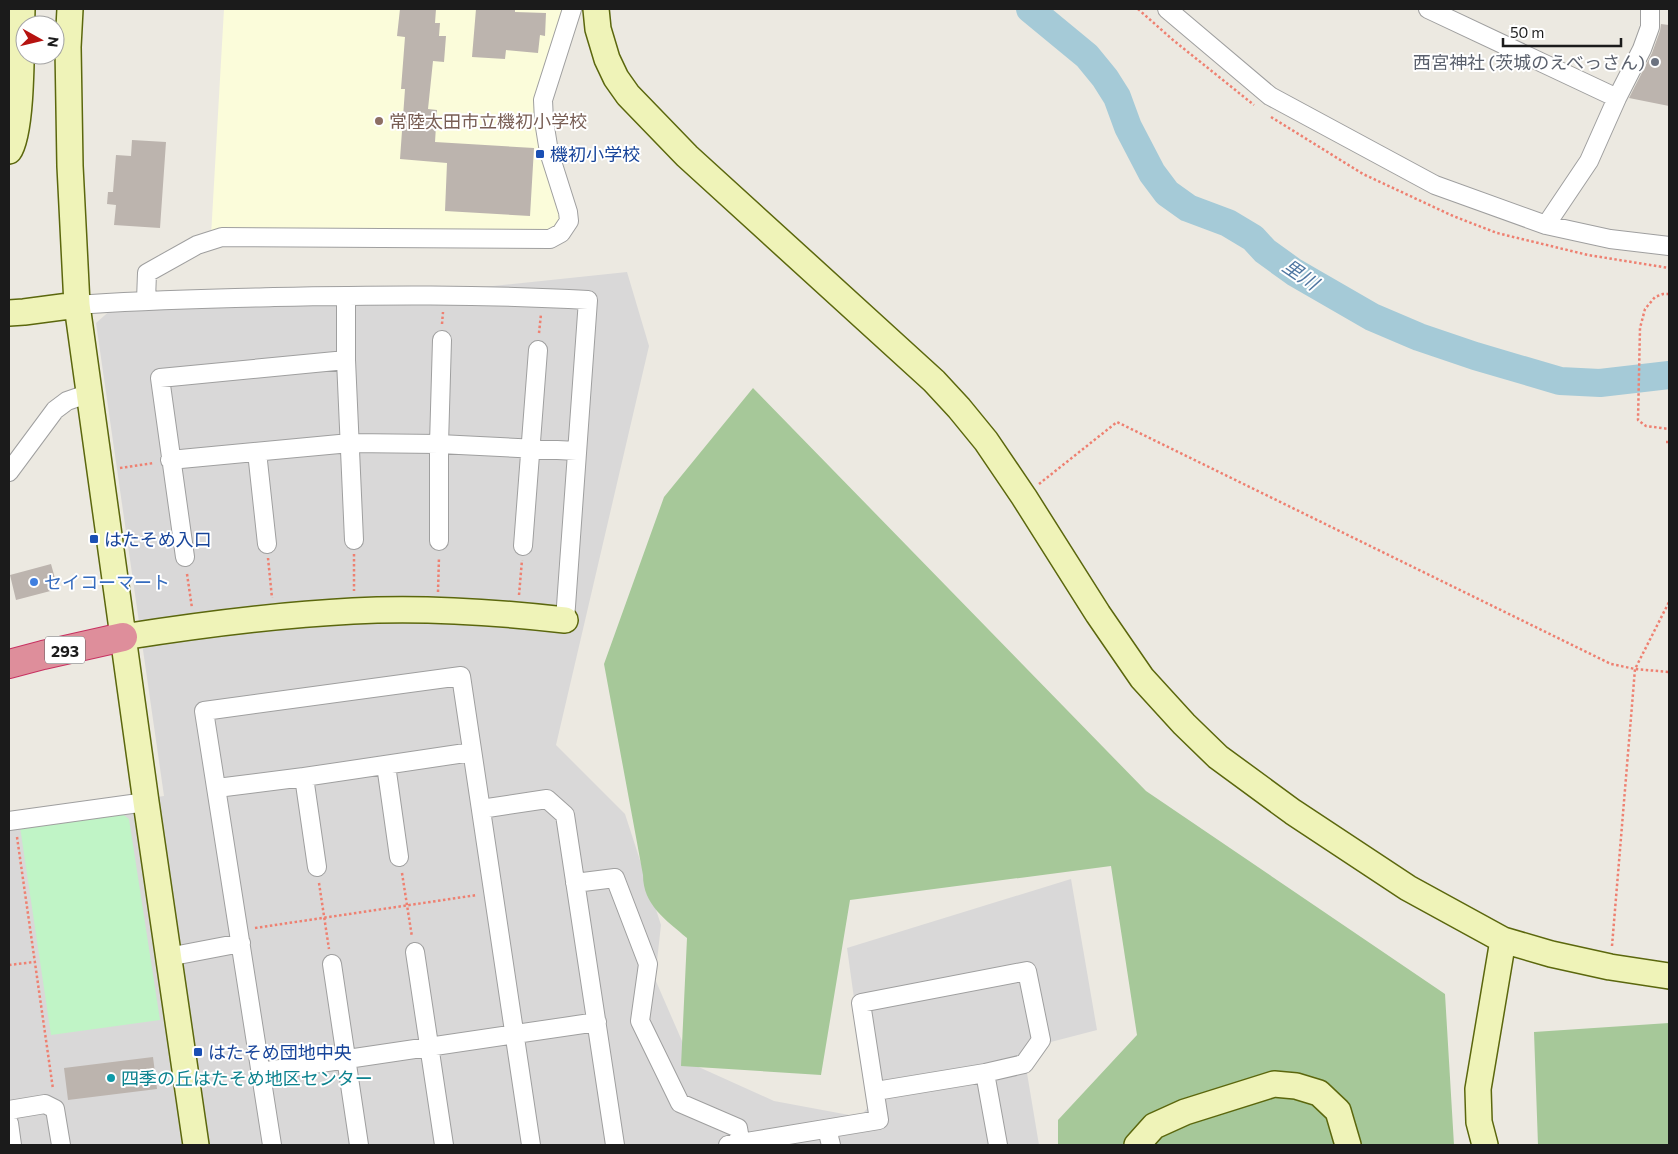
<svg xmlns="http://www.w3.org/2000/svg" width="1678" height="1154" font-family="Commissioner,'Noto Sans JP',sans-serif">
<rect width="100%" height="100%" fill="#ece9e1"/>
<!-- residential -->
<path fill="#d9d8d8" d="M627 272 649 346 556 745 625 814 661 925 655 979 692 1064 774 1101 860 1117 869 1106 847 948 1071 879 1097 1030 1047 1043 1027 1073 1039 1145H9V819L164 796 96 323 113 308 329 303Z"/>
<!-- education -->
<path fill="#fbfcda" d="M224 9H566L537 101 563 217 552 230 211 236Z"/>
<!-- forest -->
<path fill="#a6c899" d="M753 388 1146 791 1445 994 1454 1145H1058V1120L1137 1035 1111 866 850 900 821 1075 681 1066 687 938C666 920 643 905 643 875L604 664 664 497Z
M1669 1023V1145H1538L1534 1032Z"/>
<!-- park -->
<path fill="#c0f4c6" d="M121 813 129 819 160 1020 51 1035 20 827Z"/>
<g fill="none" stroke-linecap="round" stroke-linejoin="round">
<!-- river -->
<path stroke="#a5cad7" stroke-width="28" d="M1030 9 1087 56 1105 78 1117 97 1128 127 1152 173 1167 193 1188 208 1228 223 1253 238 1265 251 1294 272 1372 317 1419 337 1475 356 1560 381 1600 383 1669 375"/>
</g>
<!-- building -->
<path fill="#bcb4ae" d="M400 9H436L435 23H440L439 36H446L444 62 433 61 428 109 437 110 435 142 534 148 530 216 445 211 447 163 400 159 405 89H401L405 37 397 36Z
M476 9H515V12L546 13 545 36 540 35 538 53 506 50 505 59 472 57Z
M1661 24 1669 25V106L1629 98 1652 53 1660 31Z
M132 140 166 142 160 228 114 225 116 205 107 204 108 192H113L116 155 131 156Z
M51 564 58 589 16 600 10 575Z
M153 1057 157 1089 68 1100 64 1068Z"/>
<g fill="none" stroke-linecap="round" stroke-linejoin="round">
<!-- street casing -->
<g stroke="#9f9f9f" stroke-width="20">
<path id="street" d="M1167 9 1270 96 1435 185 1546 225 1610 239 1669 246
M1428 9 1617 98
M1546 225 1589 161 1617 98 1642 49 1650 27V9
M346 296V360L354 540
M146 300 147 273 197 245 222 237 550 239 561 233 569 221 568 212 549 152 544 121 543 100 572 9
M77 305C143 300 208 299 274 297 378 295 483 294 588 300L565 620
M257 452 267 544
M170 460 350 443 439 444 577 451
M9 472 55 410 67 401 90 393
M439 541V444L442 340
M523 546 538 350
M185 557 160 378 346 360
M386 765 399 857
M304 777 317 867
M217 788 304 777 472 752
M481 809 547 799 565 815 615 1145
M9 821 146 802
M575 883 615 878 648 964 640 1021 680 1103 738 1128 741 1145
M415 952 444 1145
M168 957 241 943
M332 964 359 1145
M260 1072 597 1022
M985 1073 998 1145
M9 1110 45 1104 55 1109 61 1145
M9 1123 12 1145
M827 1129 831 1145
M272 1145 204 711 461 676 531 1145
M728 1145 879 1120 861 1003 1027 971 1041 1040 1024 1064 985 1073 876 1091"/>
</g>
<!-- secondary casing -->
<g stroke="#5b670d" stroke-width="28">
<path id="secondary" d="M70 9 68 47 70 166 77 305 146 802 196 1145
M596 9 598 29 607 59 616 78 628 95 687 156 934 381 959 408 986 441 1024 497 1098 614 1142 678 1184 724 1218 757 1293 812 1408 888 1503 940 1551 954 1610 967 1669 976
M9 151C23 132 21 36 22 9
M9 313 24 312 77 305
M123 637C199 625 275 615 353 611 423 607 495 612 565 620
M1137 1145 1154 1126 1185 1112 1274 1084 1296 1086 1319 1093 1338 1111 1348 1145
M1485 1145 1479 1122 1478 1089 1503 940"/>
</g>
<!-- highway casing -->
<g stroke="#c73161" stroke-width="30">
<path id="highway" d="M9 664 43 655 123 637"/>
</g>
<!-- path -->
<path stroke="#ee8071" stroke-width="2.5" stroke-dasharray="2.5 2.5" stroke-linecap="butt" d="M1138 9 1173 40 1254 105
M1271 117 1363 174 1453 216 1497 233 1588 255 1669 268
M1669 294H1663L1655 297 1645 309 1640 328 1638 420 1646 426 1669 429
M442 324 443 312
M539 333 541 314
M1666 442H1669
M120 468 154 463
M1039 484 1117 422 1611 664 1635 669 1669 672
M354 554V591
M268 558 272 598
M187 574 192 608
M438 592 439 557
M519 595 522 560
M17 837 53 1089
M402 873 412 937
M319 883 329 949
M255 928 477 895
M1612 946 1635 669 1669 602
M9 965 34 962"/>
<!-- street -->
<use href="#street" stroke="#fff" stroke-width="18"/>
<!-- secondary -->
<use href="#secondary" stroke="#eff3b8" stroke-width="25"/>
<!-- highway -->
<use href="#highway" stroke="#de8e9b" stroke-width="28"/>
</g>
<!-- markers -->
<circle fill="#6b7280" stroke="#fff" stroke-width="2" cx="1655" cy="62" r="5"/>
<circle fill="#8d6e63" stroke="#fff" stroke-width="2" cx="379" cy="121" r="5"/>
<g fill="#1a4fb4" stroke="#fff" stroke-width="2">
<rect x="535" y="149" width="10" height="10" rx="2.5"/>
<rect x="89" y="534" width="10" height="10" rx="2.5"/>
<rect x="193" y="1047" width="10" height="10" rx="2.5"/>
</g>
<circle fill="#3f7fe0" stroke="#fff" stroke-width="2" cx="34" cy="582" r="5"/>
<circle fill="#0f9aa8" stroke="#fff" stroke-width="2" cx="111" cy="1078" r="5"/>
<g text-anchor="middle" dominant-baseline="central" stroke-width="4" stroke-linejoin="round" paint-order="stroke">
<!-- shield labels -->
<rect fill="#fff" stroke="#5f5f5f" stroke-width="1" x="45" y="636.5" width="40" height="27" rx="4"/>
<g font-size="16" font-weight="bold" fill="#1b1b1b">
<text x="65" y="650">293</text>
</g>
<!-- worship labels -->
<g font-size="18" fill="#5b616d" stroke="#fff" text-anchor="end">
<text x="1645" y="62">西宮神社 (茨城のえべっさん)</text>
</g>
<!-- education labels -->
<g font-size="18" fill="#785e54" stroke="#fff" text-anchor="start">
<text x="389" y="121">常陸太田市立機初小学校</text>
</g>
<!-- transit labels -->
<g font-size="18" fill="#164399" stroke="#fff" text-anchor="start">
<text x="550" y="154">機初小学校</text>
<text x="104" y="539">はたそめ入口</text>
<text x="208" y="1052">はたそめ団地中央</text>
</g>
<!-- shop labels -->
<g font-size="18" fill="#366cbe" stroke="#fff" text-anchor="start">
<text x="44" y="582">セイコーマート</text>
</g>
<!-- culture labels -->
<g font-size="18" fill="#0d838f" stroke="#fff" text-anchor="start">
<text x="121" y="1078">四季の丘はたそめ地区センター</text>
</g>
<!-- water labels -->
<g font-size="19" font-style="italic" fill="#5077a2" stroke="#fff">
<text transform="translate(1301 274) rotate(34)">里川</text>
</g>
</g>
<!-- border -->
<rect width="1678" height="1154" fill="none" stroke="#1b1b1b" stroke-width="20"/>
<!-- north arrow -->
<g transform="translate(40 40) rotate(98)"><circle r="24" fill="#ffffff" stroke="#a4a4a4"/>
<path d="M0-4L9 19L0 12L-9 19Z" fill="#b61310"/>
<text y="-8" font-size="14" font-weight="bold" text-anchor="middle" fill="#1b1b1b">N</text>
</g>
<!-- scale -->
<path d="M1503 38v8h118v-8" fill="none" stroke="#1b1b1b" stroke-width="2.5"/>
<text x="1510" y="38" font-size="15" fill="#1b1b1b" stroke="#ffffff" stroke-width="4" paint-order="stroke">50 m</text>
</svg>
